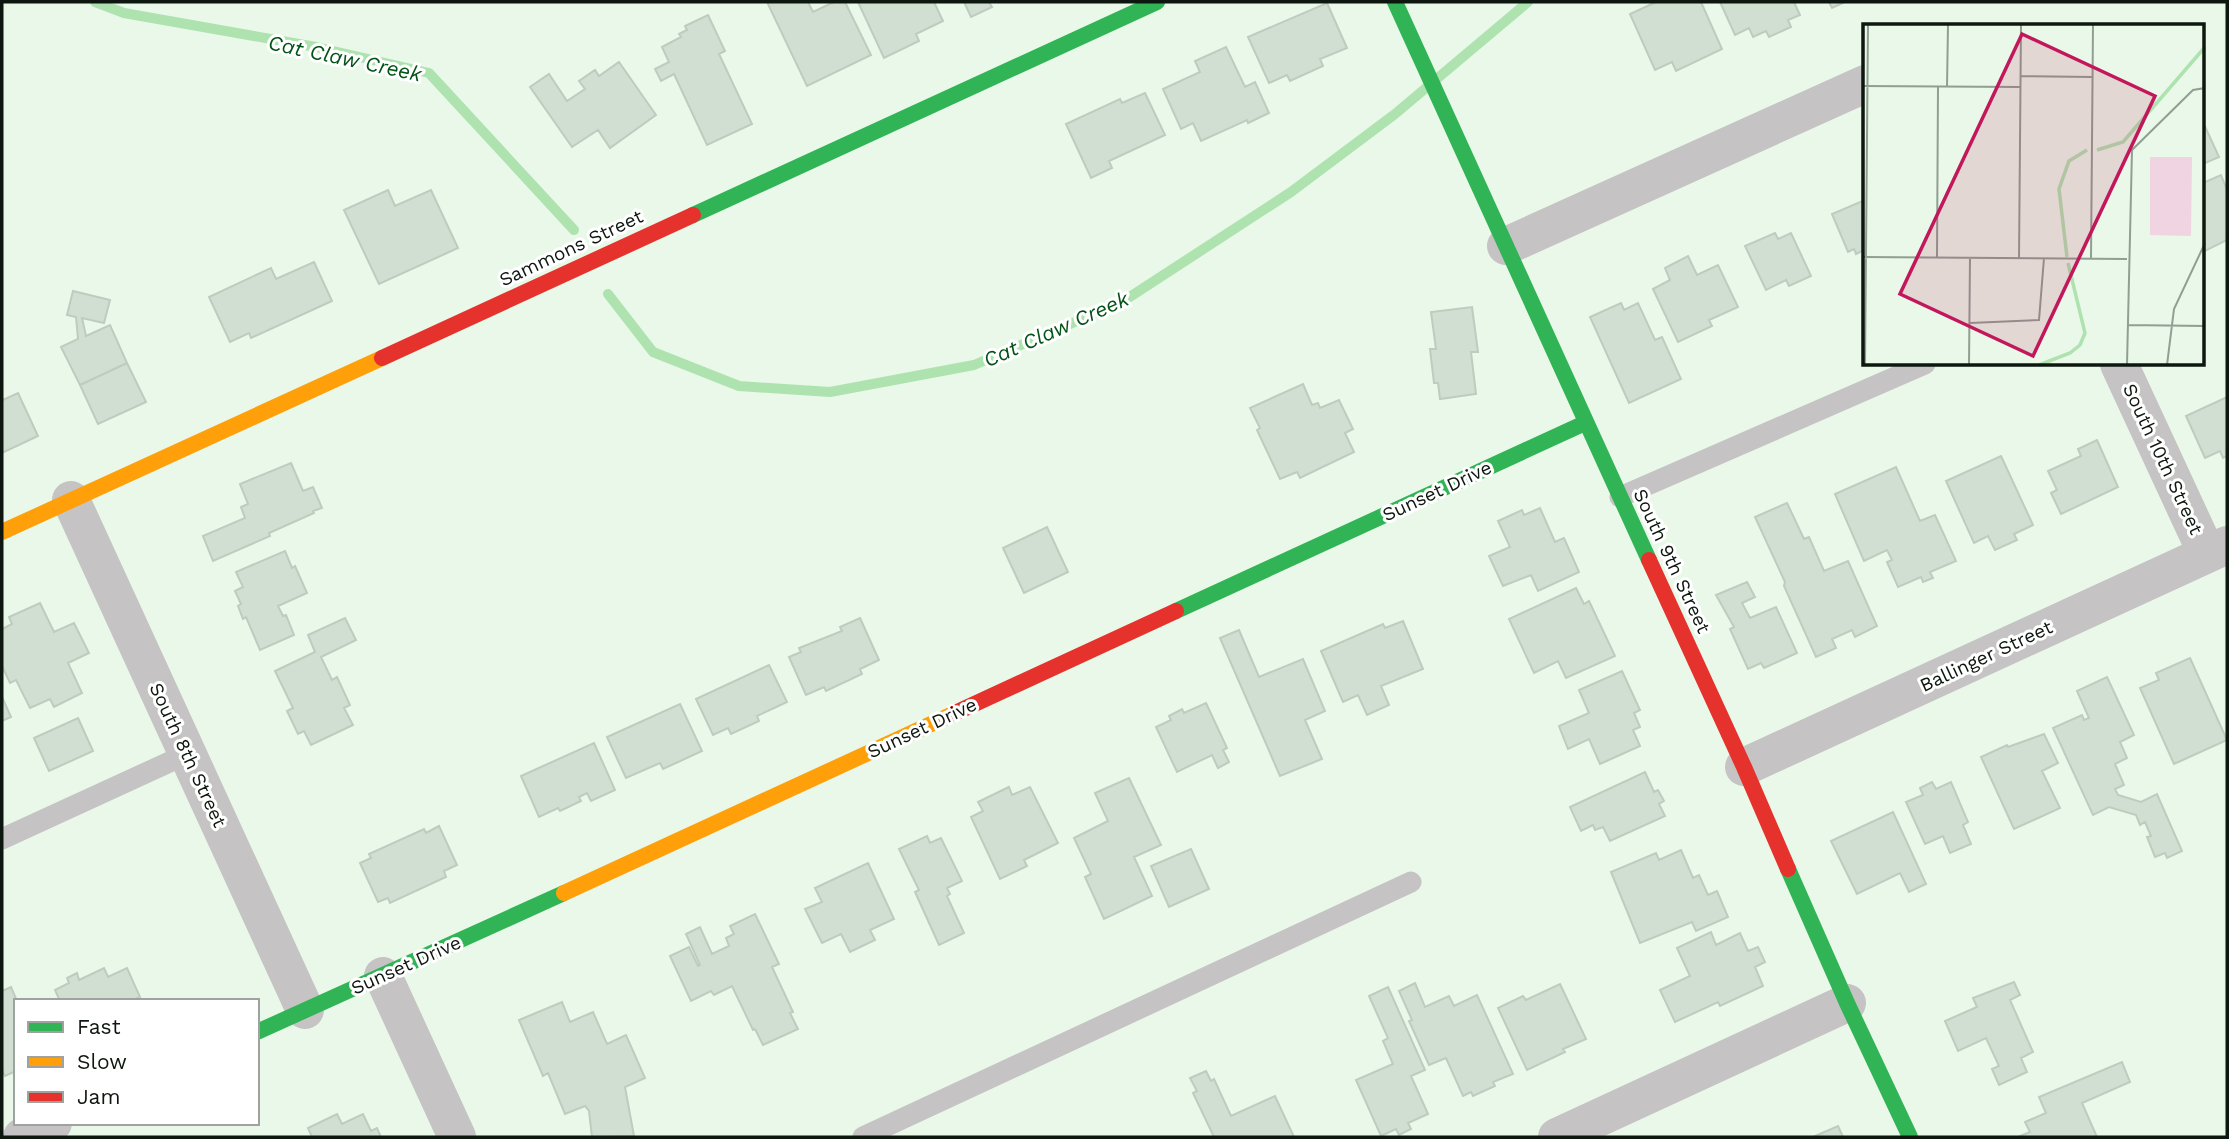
<svg xmlns="http://www.w3.org/2000/svg" width="2229" height="1139" font-family="'Work Sans',sans-serif">
<rect width="100%" height="100%" fill="#e9f8e9"/>
<g fill="none" stroke-linecap="round" stroke-linejoin="round">
<!-- stream -->
<path stroke="#aee3b0" stroke-width="10" d="M95 2 124 13 316 47 429 73 574 230
M608 294 653 352 739 386 830 392 974 365 1122 302 1291 192 1395 114 1528 2"/>
</g>
<!-- building -->
<path fill="#d1ded2" stroke="#bfcbbf" stroke-width="2" d="M767 2H808L813 12 834 2H845L871 55 807 86Z
M858 2H934L943 21 916 34 919 41 884 58Z
M964 2H989L992 7 971 17Z
M1656 2H1701L1722 49 1676 71 1672 62 1655 70 1630 14Z
M1720 2H1794L1800 15 1788 20 1791 27 1769 37 1766 31 1753 37 1749 28 1735 35Z
M1829 2H1845L1832 8Z
M1327 3 1347 48 1320 59 1323 66 1290 81 1287 75 1269 83 1248 37Z
M708 15 725 51 719 54 752 124 707 145 674 74 661 81 655 69 669 62 662 47 681 37 679 34 687 30 685 26Z
M1226 47 1245 87 1255 82 1269 113 1248 123 1247 120 1201 141 1193 123 1181 129 1163 89 1200 72 1195 61Z
M619 62 656 115 610 148 598 130 572 147 530 87 549 74 567 101 585 89 579 81 595 70 599 76Z
M1145 93 1165 135 1109 161 1112 168 1091 178 1066 124 1120 99 1122 103Z
M2203 122 2219 157 2203 164Z
M2221 175 2227 190V240L2203 252V183Z
M388 190 395 206 431 190 458 248 379 284 344 210Z
M1865 200V244L1862 245 1864 250 1856 254 1854 249 1848 252 1832 214Z
M1775 233 1778 239 1791 233 1811 276 1789 286 1786 280 1766 290 1745 246Z
M1688 256 1697 275 1718 265 1738 307 1709 320 1712 326 1678 342 1653 289 1670 280 1665 268Z
M314 262 332 301 251 338 249 333 230 342 209 297 271 268 276 279Z
M73 291 110 300 104 323 82 318 86 336 110 325 127 363 80 385 61 347 78 339 76 317 67 315Z
M1621 303 1624 310 1638 303 1655 340 1662 337 1681 379 1629 403 1590 317Z
M1472 307 1478 352H1471L1476 394 1440 399 1438 383H1434L1430 349H1436L1431 312Z
M127 363 146 402 98 424 80 385Z
M1303 384 1312 405 1318 403 1320 408 1339 400 1353 429 1345 433 1354 452 1300 478 1297 472 1280 479 1257 430 1260 428 1250 408Z
M18 393 38 436 2 453V398L3 400Z
M2227 397V456L2223 458 2220 451 2205 458 2186 416Z
M2097 440 2118 487 2061 514 2051 493 2057 490 2048 471 2081 456 2078 449Z
M2001 456 2033 525 2014 534 2017 540 1995 550 1988 536 1974 543 1946 481Z
M291 463 303 491 313 487 322 508 313 511 314 513 269 533 270 536 213 561 203 536 245 518 241 507 248 504 240 484Z
M1896 467 1920 521 1935 515 1956 561 1930 572 1933 578 1923 582 1921 577 1898 587 1887 562 1892 560 1887 550 1864 561 1835 494Z
M1787 503 1804 539 1809 537 1824 571 1848 561 1877 626 1855 637 1852 630 1832 639 1836 648 1816 657 1784 586 1785 582 1755 517Z
M1540 508 1555 542 1564 538 1579 572 1538 591 1531 575 1503 586 1489 556 1510 547 1498 521 1522 510 1524 515Z
M1047 527 1068 572 1024 593 1003 548Z
M285 551 292 568 295 566 307 593 278 606 283 616 286 615 294 635 260 650 246 617 243 619 238 606 241 604 235 591 243 587 236 572Z
M1747 582 1755 597 1742 603 1750 618 1776 607 1797 653 1764 668 1761 663 1748 669 1730 629 1734 627 1716 595Z
M1576 588 1584 604 1589 601 1615 656 1566 678 1558 661 1534 673 1509 619Z
M40 603 54 632 74 623 89 653 68 663 82 693 54 707 50 699 30 708 16 680 10 683 2 666V629L12 624 9 617Z
M345 618 356 640 321 657 332 680 337 677 350 705 344 708 353 725 311 745 304 731 298 734 287 711 293 708 275 671 315 652 308 635Z
M860 618 879 660 860 669 862 674 826 691 824 687 806 695 789 657 801 652 799 648 842 631 840 627Z
M1403 621 1423 669 1381 686 1389 705 1367 715 1358 695 1343 702 1321 651 1383 624 1385 628Z
M1239 630 1259 677 1303 659 1325 711 1305 720 1322 759 1280 776 1220 638Z
M2190 658 2227 740 2174 764 2140 688 2159 680 2156 673Z
M769 665 787 702 757 716 759 721 731 734 728 728 713 735 696 699Z
M1622 671 1640 710 1634 713 1640 727 1633 730 1640 746 1600 764 1589 739 1568 749 1559 726 1589 713 1579 690Z
M2107 677 2134 735 2120 742 2127 758 2115 764 2124 785 2115 789 2118 795 2141 802 2157 794 2182 851 2167 858 2165 853 2155 857 2147 837 2151 836 2145 822 2140 825 2136 815 2109 807 2093 815 2053 728 2082 715 2084 720 2089 718 2077 691Z
M2 697 11 717 2 721Z
M1206 703 1227 748 1223 750 1229 762 1218 768 1212 755 1177 772 1156 727 1171 720 1169 716 1182 709 1184 713Z
M680 704 702 751 663 769 660 763 626 778 607 737Z
M78 718 93 751 49 771 34 738Z
M2044 734 2058 763 2042 771 2060 808 2014 829 1981 757 2007 745 2008 747Z
M594 743 615 790 591 801 587 793 579 797 581 801 560 811 558 808 539 817 521 776Z
M1645 772 1654 792 1658 790 1664 801 1659 804 1665 816 1610 841 1603 827 1595 830 1593 825 1581 831 1570 807Z
M1129 778 1161 845 1134 857 1152 896 1104 919 1085 877 1091 874 1074 838 1108 821 1095 793Z
M1932 782 1936 789 1951 782 1968 822 1963 825 1971 844 1950 853 1943 836 1925 844 1906 802 1923 795 1920 788Z
M1009 787 1012 795 1030 787 1058 843 1024 860 1027 866 1000 879 971 817 983 811 978 802Z
M1893 812 1926 884 1909 892 1900 873 1857 894 1831 841Z
M439 826 457 865 444 871 446 877 390 903 388 898 378 902 360 863 371 858 369 854 424 829 426 833Z
M927 836 930 843 941 838 962 881 947 888 950 894 947 896 964 933 939 945 915 892 919 890 899 849Z
M1191 849 1209 889 1169 907 1151 866Z
M1681 850 1693 878 1699 875 1708 895 1717 891 1728 917 1696 931 1692 922 1640 943 1611 872 1656 853 1659 860Z
M868 863 894 919 870 930 875 940 850 952 841 934 822 943 805 909 822 902 815 888Z
M755 914 779 964 772 967 793 1012 790 1013 798 1029 763 1045 755 1029 753 1030 732 986 714 995 711 991 691 1001 670 956 689 947 698 966 700 965 686 934 700 927 712 954 729 946 726 938 734 934 730 926Z
M1711 932 1716 945 1740 933 1748 951 1758 947 1765 962 1755 967 1763 986 1720 1006 1718 1002 1675 1022 1660 990 1690 976 1677 948Z
M104 968 108 977 127 968 140 997 131 1001H60L55 990 69 983 67 978 77 973 79 980Z
M2014 982 2020 995 2010 1000 2033 1052 2021 1058 2027 1072 1999 1085 1992 1069 1999 1066 1986 1038 1958 1051 1945 1021 1977 1007 1973 998Z
M1415 983 1425 1007 1449 996 1454 1006 1477 995 1513 1074 1493 1082 1495 1086 1473 1096 1471 1092 1463 1096 1446 1058 1429 1065 1409 1021 1412 1020 1399 991Z
M1560 984 1586 1039 1563 1049 1565 1052 1527 1070 1498 1008 1523 996 1526 1000Z
M11 987 17 1001H16V1071L5 1076 2 1070V991Z
M1388 987 1425 1070 1411 1076 1428 1114 1408 1123 1411 1129 1399 1135 1396 1129 1381 1136 1356 1080 1393 1064 1383 1041 1388 1038 1369 996Z
M562 1002 570 1022 593 1012 607 1044 626 1035 645 1078 625 1087 634 1136 592 1137 589 1111 585 1106 565 1114 548 1073 543 1076 519 1020Z
M2122 1062 2130 1082 2082 1103 2097 1137H2018L2030 1132 2025 1122 2046 1113 2039 1097Z
M1206 1071 1211 1081 1214 1079 1231 1116 1275 1096 1294 1137H1214L1193 1093 1197 1091 1190 1078Z
M337 1114 342 1124 363 1114 371 1131 377 1128 381 1137H312L308 1128Z
M1838 1126 1843 1137H1813Z"/>
<g fill="none" stroke-linecap="round" stroke-linejoin="round">
<!-- lane -->
<path stroke="#c5c3c4" stroke-width="21" d="M1620 497 1925 364
M2 839 187 754
M863 1137 1411 882"/>
<!-- street -->
<path stroke="#c5c3c4" stroke-width="38" d="M1506 246 1865 84
M2119 364 2207 554
M71 500 305 1010
M1744 767 2227 545
M383 976 457 1137
M22 1137 53 1123
M1557 1137 1847 1003"/>
<!-- fast -->
<path stroke="#30b455" stroke-width="16" d="M1395 2 1649 560
M693 215 1157 2
M1176 611 1585 423
M1788 869 1847 1003 1910 1137
M257 1032 564 893"/>
<!-- slow -->
<path stroke="#ff9f0a" stroke-width="16" d="M2 532 382 358
M564 893 955 713"/>
<!-- jam -->
<path stroke="#e5322d" stroke-width="16" d="M382 358 693 215
M1649 560 1744 767 1788 869
M955 713 1176 611"/>
</g>
<g text-anchor="middle" dominant-baseline="central" stroke-width="6" stroke-linejoin="round" paint-order="stroke">
<!-- street labels -->
<g font-size="19" fill="#0e170f" stroke="#fff">
<text transform="translate(571 248) rotate(-25)">Sammons Street</text>
<text transform="translate(2163 459) rotate(65)">South 10th Street</text>
<text transform="translate(1437 491) rotate(-25)">Sunset Drive</text>
<text transform="translate(1672 561) rotate(65)">South 9th Street</text>
<text transform="translate(1986 656) rotate(-25)">Ballinger Street</text>
<text transform="translate(922 728) rotate(-25)">Sunset Drive</text>
<text transform="translate(188 755) rotate(65)">South 8th Street</text>
<text transform="translate(406 965) rotate(-24)">Sunset Drive</text>
</g>
<!-- water labels -->
<g font-size="21" font-style="italic" fill="#025316" stroke="#fff">
<text transform="translate(345 58) rotate(12)">Cat Claw Creek</text>
<text transform="translate(1056 329) rotate(-24)">Cat Claw Creek</text>
</g>
</g>
<!-- overview -->
<g transform="translate(1863 24)">
<rect width="341" height="341" fill="#e9f8e9"/>
<path d="M287 133H329L328 212 287 211Z" fill="#f0d4e1"/>
<path fill="none" stroke="#aee3b0" stroke-width="3.5" d="M234 126 260 118 342 23M204 233 196 165 206 137 224 126M176 341 207 329 217 321 222 309 205 239"/>
<path fill="none" stroke="#919e92" stroke-width="2" d="M157 52 229 53M0 62 157 63M84 63 85 1M0 233 264 235M74 233 75 63M156 234 158 1M228 234 230 1M107 299 176 296 181 234M264 301 342 302M2 341 5 1M106 341 107 233M264 341 269 126 330 66 342 64M304 341 311 285 342 219"/>
<path fill="#c2185b" fill-opacity="0.15" stroke="#c2185b" stroke-width="3.5" d="M159 10 292 72 170 332 37 270Z"/>
<rect width="341" height="341" fill="none" stroke="#0e170f" stroke-width="3.5"/>
</g>
<!-- border -->
<rect width="2229" height="1139" fill="none" stroke="#0e170f" stroke-width="7"/>
<!-- legend -->
<rect x="14" y="999" width="245" height="126" fill="#ffffff" stroke="#9fa29f" stroke-width="2"/>
<rect x="28" y="1022" width="35" height="10" fill="#30b455" stroke="#9fa29f" stroke-width="2"/>
<text x="77" y="1034" font-size="21" fill="#0e170f">Fast</text>
<rect x="28" y="1057" width="35" height="10" fill="#ff9f0a" stroke="#9fa29f" stroke-width="2"/>
<text x="77" y="1069" font-size="21" fill="#0e170f">Slow</text>
<rect x="28" y="1092" width="35" height="10" fill="#e5322d" stroke="#9fa29f" stroke-width="2"/>
<text x="77" y="1104" font-size="21" fill="#0e170f">Jam</text>
</svg>
